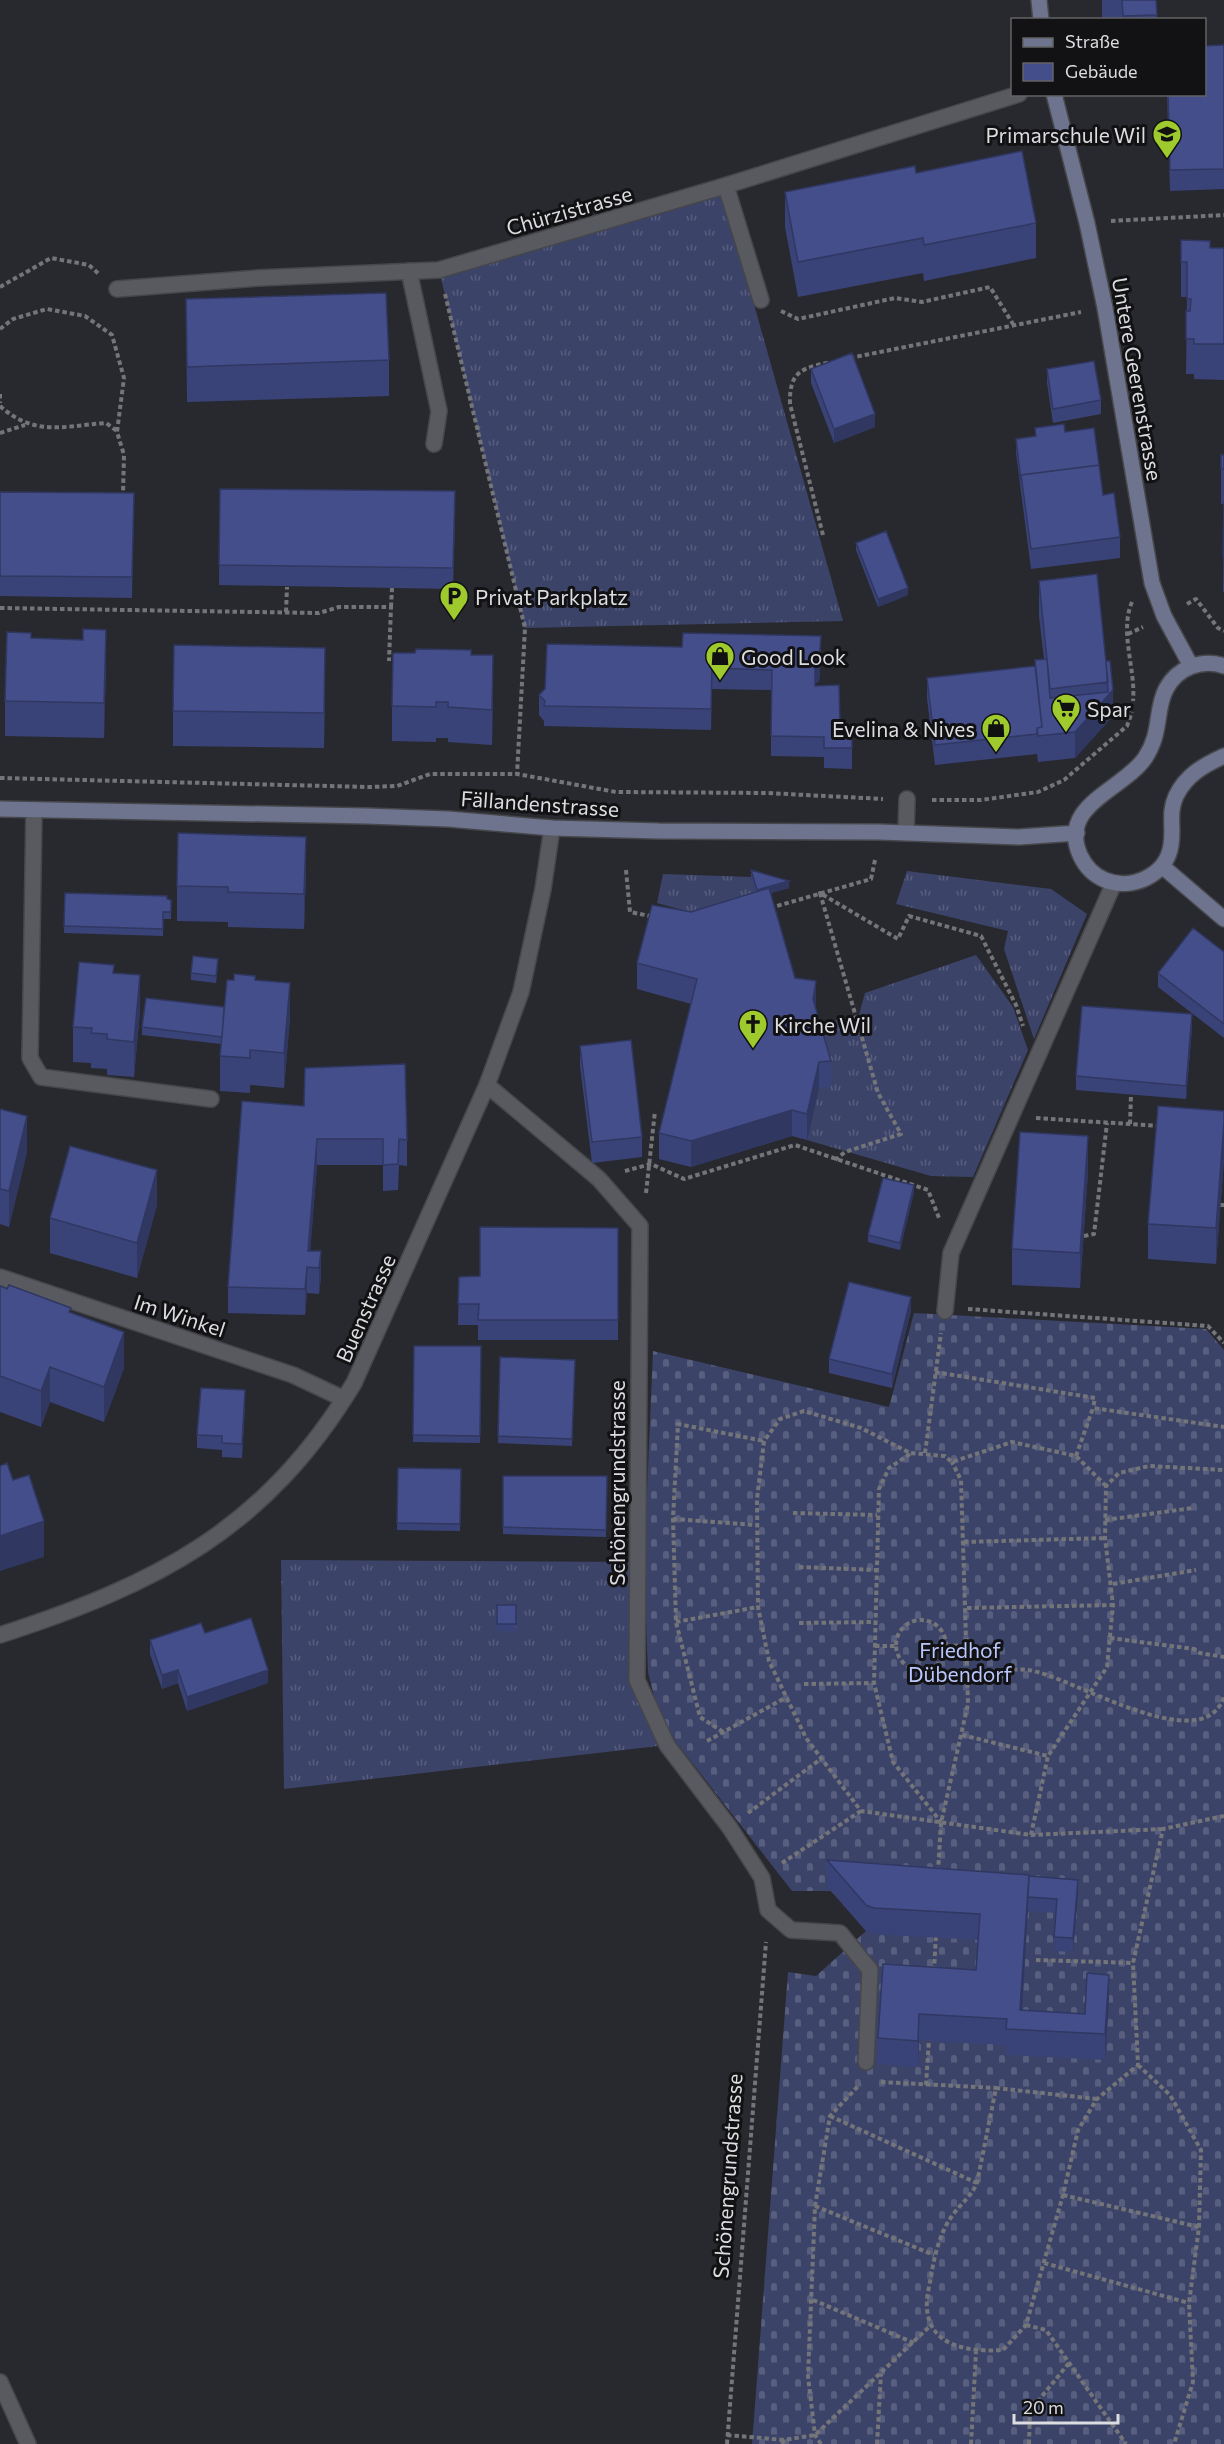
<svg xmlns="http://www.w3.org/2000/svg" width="1224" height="2444" font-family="Commissioner,sans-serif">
<defs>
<pattern id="grass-tufts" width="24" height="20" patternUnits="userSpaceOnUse" patternTransform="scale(1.5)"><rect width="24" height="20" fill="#3c4369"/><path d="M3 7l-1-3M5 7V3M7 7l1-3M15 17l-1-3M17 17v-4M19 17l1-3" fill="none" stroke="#585e7e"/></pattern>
<pattern id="cemetery-stones" width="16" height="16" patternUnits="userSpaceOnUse" patternTransform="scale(1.5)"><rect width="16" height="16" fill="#3c4369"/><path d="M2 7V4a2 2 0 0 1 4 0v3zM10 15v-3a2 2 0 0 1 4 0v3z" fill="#585e7e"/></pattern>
</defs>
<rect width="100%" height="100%" fill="#28292e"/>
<!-- grass -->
<path fill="url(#grass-tufts)" d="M721 187 843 621 525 628 439 270Z
M907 871 1051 889 1087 914 1034 1039 1004 949 1008 931 896 904Z
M663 874 751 877 758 900 705 916 657 903Z
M976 955 1013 1007 1028 1050 973 1177 931 1176 807 1140 819 1088 813 1025 859 1015 865 993Z
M281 1560 637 1562V1680L667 1745 284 1789Z"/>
<!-- cemetery -->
<path fill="url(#cemetery-stones)" d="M914 1313 1206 1329 1224 1350V2444H752L788 1972 816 1976 866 1931 831 1891H792L676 1742 657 1708 648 1672 644 1564 653 1351 889 1407Z"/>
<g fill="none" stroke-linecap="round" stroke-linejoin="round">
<!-- lane casing -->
<g stroke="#46474b" stroke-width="18">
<path id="lane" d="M726 186 761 300
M409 271 439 411 434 444
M34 810 30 1058 41 1077 211 1099
M906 833 907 799
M487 1085 599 1179 640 1226 637 1680 667 1745 730 1828 762 1878 768 1910 791 1930 840 1933 870 1970 866 2062
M945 1311 951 1253 1114 883"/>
</g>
<!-- street casing -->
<g stroke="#46474b" stroke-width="18">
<path id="street" d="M117 289 258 278 439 270 721 187 1019 94
M0 1277 293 1375 344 1399
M0 1635C157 1584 265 1530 354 1383L487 1085 521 992 543 889 552 828
M0 2382 28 2444"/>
</g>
<!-- secondary casing -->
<g stroke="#46474b" stroke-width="18">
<path id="secondary" d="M1039 0 1041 20
M1054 94 1087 223 1105 308 1152 583 1164 616 1191 666
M1224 666C1202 658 1177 668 1166 689 1155 710 1162 733 1145 758 1123 790 1058 805 1080 855 1085 866 1093 875 1105 880 1132 891 1167 875 1171 845 1174 827 1168 813 1176 796 1186 775 1204 765 1224 756
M0 809 367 816 448 819 552 828 659 831 879 832 1019 837 1077 833
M1162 866 1224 919"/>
</g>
<!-- path -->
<path stroke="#747579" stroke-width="4" stroke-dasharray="4.5 3" stroke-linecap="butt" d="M1111 221 1224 215
M0 287 51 258 89 265 99 274
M445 294 525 628 517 774
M781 311 798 319 895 298 922 302 990 287 1013 324
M0 329 13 319 47 309 85 316 112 335 124 378 117 432 124 455 123 495
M850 358 1081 312
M0 394V403
M0 406C35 437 63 426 106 423L117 431
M0 433 25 425
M823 535 790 404C789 371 802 368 831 362
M1132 602C1119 632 1136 669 1133 701
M1187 604 1196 599 1218 628 1224 631
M391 607 392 588
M0 608 319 613 339 607H391L389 661
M286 612 287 587
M1128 634 1143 627
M0 778 369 787 397 786 430 774H517L616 792 767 793 883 799
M932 800H981L1038 792 1064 780 1127 726 1132 712
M626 870 630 912 655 917
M770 908 871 879 875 860
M1036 1118 1160 1126
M1130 1124 1131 1095
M835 1160 845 1152 901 1134 878 1093 820 893 898 939 909 916 981 936 1016 1005 1023 1026
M625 1171 651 1164 684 1179 795 1145 928 1190 939 1218
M646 1193 655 1111
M1220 1205H1224
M1084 1236 1094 1234 1107 1123
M968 1309 1208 1326 1224 1343
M935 1372 1095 1398 1093 1408
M925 1453 941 1333
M910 1454 889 1468 879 1489 874 1683 893 1762 941 1822
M1076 1456 1093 1408 1224 1427
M1106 1486 1076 1456 1012 1442 952 1462 945 1456 910 1453 861 1428 804 1411 780 1419 764 1441 757 1499 758 1607 769 1661 806 1738 861 1811 1031 1835 1163 1829
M793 1513 877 1515
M673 1519 756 1525
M1105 1520 1193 1508
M964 1542 1105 1538
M799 1567 875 1570
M1113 1584 1196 1570
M967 1608 1113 1605
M896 1645a25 25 0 1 1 50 0a25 25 0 1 1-50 0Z
M676 1622 758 1607
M799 1623 875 1622
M1110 1638 1194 1649 1200 1653 1224 1657
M875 1646H896
M946 1646 968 1645
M968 1673C987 1672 1009 1668 1028 1670 1070 1675 1202 1761 1224 1697
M804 1684 874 1683
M723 1732 700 1717 676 1622 673 1519 678 1424 764 1441
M962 1735 1048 1756
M707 1741 785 1698
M748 1813 822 1758
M1031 1835 1048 1756 1107 1667 1113 1605 1105 1538 1106 1486 1119 1473 1149 1466 1224 1470
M782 1863 861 1811
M938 1872 941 1823 968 1704 961 1480 952 1462
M1036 1960 1133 1963
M934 1971 936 1934
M1138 2065 1170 2095 1201 2150 1199 2227 1189 2303 1193 2382 1174 2444
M881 2082 996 2088
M926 2085 929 2039
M1097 2099 996 2088 977 2183C971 2197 961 2203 952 2216 940 2232 934 2257 931 2277 929 2287 926 2299 927 2309 930 2348 972 2352 1003 2350L1026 2325 1063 2195 1078 2130 1097 2099 1138 2065 1133 1963 1163 1829 1224 1816
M830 2116 977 2183
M1063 2195 1199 2227
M815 2206 934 2255
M1044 2263 1189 2303
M813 2300 914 2343
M1026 2325 1046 2330 1126 2444
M727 2435 784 2440
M727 2444 766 1942
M782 2444 784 2440 815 2435 930 2326
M821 2444 815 2435 808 2376 815 2206 830 2116 860 2084
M877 2444 881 2374
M971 2444 976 2352
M1029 2444 1030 2411 1069 2363"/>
<!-- lane -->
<use href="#lane" stroke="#595a60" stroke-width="15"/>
<!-- street -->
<use href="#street" stroke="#595a60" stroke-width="15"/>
<!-- secondary -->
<use href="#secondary" stroke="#6e738e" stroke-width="15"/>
</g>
<!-- wall -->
<path fill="#3a4378" d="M1102 0H1156L1157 20H1102Z
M1224 45V189L1170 191 1167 94H1204Z
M916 173 1036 223V258L924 281 923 273 798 297 785 227V192Z
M1181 240 1210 248H1224V380L1194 379V374H1186L1187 297H1181Z
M186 299 389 360V396L187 402Z
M811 369 875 427 834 443 811 383Z
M1047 369 1101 400V414L1053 423 1047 383Z
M1035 428 1065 432 1099 465 1103 495 1120 537V558L1031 569 1016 453V439L1035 436Z
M1224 455V592H1223L1224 504H1221V469Z
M220 489 455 511 453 589 219 585Z
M0 492 134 493 132 598 0 596Z
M856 543 908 595 878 607 856 550Z
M1039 581 1106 661 1113 716 1075 758 1038 762 1037 754 935 765 927 698V678L1035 666V660L1044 659 1039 616Z
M31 638 83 640 106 665 104 738 5 736V701Z
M547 644 821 656 819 682 815 683V686L852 746V769L824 768V757L771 756V690L712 689 711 730 544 726V721L539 715V695L545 689Z
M471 655 493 691 492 745 448 742V738H436V742L392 741V706Z
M325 683 324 748 173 746V711Z
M751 870 789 888 771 893 795 978 816 1007V1009L831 1061V1087L819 1088 807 1140 792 1136 691 1167 659 1159V1133L691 1004 637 989V963L755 892 751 877Z
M306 872 304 929 228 927V922L177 921V886Z
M65 893 171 900V919H163V936L64 933Z
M1224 952V1038L1158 987V973Z
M218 966 216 983 191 980V973Z
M114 973 140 1011 134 1077 107 1075V1069L91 1068V1063L73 1062V1027Z
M234 980H255L290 1018 284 1088 250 1085V1093L220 1091V1056L221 1044 142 1035V1027L224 1007Z
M1192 1028 1186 1099 1076 1090V1076Z
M580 1046 642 1137V1157L592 1163 580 1066Z
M242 1101 407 1140V1166L399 1165 398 1190 383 1191V1165H317L310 1251H321V1277L319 1294 307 1293 305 1315 228 1313V1287Z
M0 1109 27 1152 9 1227 0 1224Z
M1224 1111V1159L1216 1264 1148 1259V1224Z
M1088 1172 1080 1288 1012 1285V1249Z
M914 1192 900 1250 868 1242V1235Z
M157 1205 137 1278 50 1253V1218Z
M618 1228V1340H478V1325H458L459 1277 480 1276Z
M0 1286 71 1312 124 1368 104 1422 50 1402 41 1427 0 1412Z
M911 1311 892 1388 829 1373V1359Z
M414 1346H481L480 1443 413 1442Z
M500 1357 575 1360 572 1446 498 1443Z
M245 1404 242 1458 222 1457V1450L197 1448V1435Z
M398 1468 461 1469 460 1531 397 1530Z
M503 1476H607L606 1537 503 1534Z
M497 1605H516V1631H497Z
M205 1633 268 1683 187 1711 178 1683 162 1689 150 1654V1640Z
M827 1860 1029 1876 1078 1894 1073 1952 1054 1951 1056 1913 1028 1911V1908L1022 2010 1085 2014 1109 2001 1105 2060 1006 2055V2045L919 2040 918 2067 878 2064V2038L976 1970 978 1940 874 1934 866 1931 827 1886Z"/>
<!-- shaded-wall -->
<path fill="#303761" d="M875 414V427L834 443V429Z
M908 588V595L878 607V599Z
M106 630V665L104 738V703Z
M821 636V656L819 682 815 683V663Z
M325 648V683L324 748V713Z
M493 655V691L492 745V710Z
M1113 690V716L1075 758V732Z
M306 837V872L304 929V894Z
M789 881V888L757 897V890Z
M140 975V1011L134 1077V1042Z
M816 981V1007L813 1025V999Z
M290 983V1018L284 1088V1053Z
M1192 1014V1028L1186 1099V1086Z
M819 1062V1088L807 1140V1114Z
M792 1110V1136L691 1167V1141Z
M27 1116V1152L9 1227V1191Z
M1224 1123V1159L1216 1264V1228Z
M1088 1136V1172L1080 1288V1253Z
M317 1139V1165L309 1267 308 1251Z
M157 1170V1205L137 1278V1243Z
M914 1185V1192L900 1250V1243Z
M321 1251V1277L319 1294V1268Z
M307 1267V1293L305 1315V1289Z
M911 1297V1311L892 1388V1374Z
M124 1332V1368L104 1422V1387Z
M50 1367V1402L41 1427V1391Z
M245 1390V1404L242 1458V1444Z
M44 1521V1557L0 1571V1536Z
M178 1670V1683L162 1689V1675Z
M268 1670V1683L187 1711V1697Z
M1029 1875 1028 1908 1021 2029 1020 2010Z
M1078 1880V1894L1073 1952V1938Z
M1109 1975V2001L1105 2060V2034Z
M919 2014V2040L918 2067V2041Z"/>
<!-- building -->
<path fill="#444e8b" stroke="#303761" stroke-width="1.5" d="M1122 0H1156L1157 15 1123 16Z
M1224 45V169L1170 170 1168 94H1204V46Z
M1022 151 1036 223 924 245 923 238 798 262 785 192 915 166 916 173Z
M1181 240 1210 241V248H1224V344H1194V339H1186V311H1190L1191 299H1187V262H1181Z
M386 293 389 360 187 367 186 299Z
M852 353 875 414 834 429 811 369Z
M1094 361 1101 400 1053 409 1047 369Z
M1064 424 1065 432 1094 428 1099 465 1021 475V481L1016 439 1036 436 1035 428Z
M1221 455H1224V469H1221Z
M1099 465 1103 495 1114 493 1120 537 1031 549 1021 475Z
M220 489 455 491 453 568 219 565Z
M0 492 134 493 132 577 0 576Z
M1224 502V556H1223Z
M886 531 908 588 878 599 856 543Z
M1097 574 1108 682 1050 689 1039 581Z
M83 629 106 630 104 703 5 701 7 632 31 633V638L83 640Z
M683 633 821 636 819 662 815 663V686L839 685 840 725 852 726V748H824V737L771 736 772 670 712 668 711 709 544 706 545 701 539 695 545 689 547 644 682 647Z
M174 645 325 648 324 713 173 711Z
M416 649 471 650V655H493L492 710 448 707V702H436V707L392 706 393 653H415Z
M1047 659 1050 698 1108 692 1106 661H1110L1113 690 1075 732 1038 736 1037 728 1042 727 1035 660Z
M1035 666 1042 727 1037 728V734L935 745 927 678Z
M178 833 306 837 304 894 228 892V887L177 886Z
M751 870 789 881 757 890Z
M769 888 795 978 816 981 813 999 831 1061 819 1062 807 1114 792 1110 691 1141 659 1133 697 979 637 963 652 905 691 912Z
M65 893 167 896V899L171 900V912H163V929L64 926Z
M1193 928 1224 952V1024L1158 973Z
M193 956 218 959 216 976 191 973Z
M79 962 114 965 113 973 140 975 134 1042 107 1039V1034L91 1033 92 1028 73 1027Z
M234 974 255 976V980L290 983 284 1053 250 1050V1058L220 1056 227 980H234Z
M146 998 224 1007 222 1037 142 1027Z
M1082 1006 1192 1014 1186 1086 1076 1076Z
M631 1040 642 1137 592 1142 580 1046Z
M405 1064 407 1140 399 1139 398 1164 383 1165V1139H317L308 1251H321L319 1268 307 1267 305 1289 228 1287 242 1101 304 1106 305 1068Z
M1158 1106 1224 1111V1123L1216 1228 1148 1224Z
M0 1109 27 1116 9 1191 0 1189Z
M1020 1132 1088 1136 1080 1253 1012 1249Z
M70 1146 157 1170 137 1243 50 1218Z
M883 1178 914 1185 900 1243 868 1235Z
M480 1227 618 1228V1320H478L479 1304H458L459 1277 480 1276Z
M849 1282 911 1297 892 1374 829 1359Z
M9 1285 71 1308 69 1312 124 1332 104 1387 50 1367 41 1391 0 1376V1286L7 1289Z
M414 1346H481L480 1436 413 1435Z
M500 1357 575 1360 572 1439 498 1436Z
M201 1388 245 1390 242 1444 222 1443V1436L197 1435Z
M7 1463 13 1480 29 1475 44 1521 0 1536V1466Z
M398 1468 461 1469 460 1524 397 1523Z
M503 1476H607L606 1530 503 1527Z
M497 1605H516V1624H497Z
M251 1618 268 1670 187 1697 178 1670 162 1675 150 1640 201 1623 205 1633Z
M827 1860 1029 1875 1020 2010 1085 2014 1087 1973 1109 1975 1105 2034 1006 2029 1007 2019 919 2014 918 2041 878 2038 883 1964 976 1970 980 1914 874 1908 866 1905Z
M1029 1876 1078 1880 1073 1938 1054 1937 1057 1899 1028 1897Z"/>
<!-- icons -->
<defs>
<g id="school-pin" transform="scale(1.5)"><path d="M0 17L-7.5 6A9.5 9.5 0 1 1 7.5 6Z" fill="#9eca2e" stroke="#121214"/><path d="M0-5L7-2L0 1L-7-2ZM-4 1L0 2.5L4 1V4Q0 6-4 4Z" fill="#111"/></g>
<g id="parking-pin" transform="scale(1.5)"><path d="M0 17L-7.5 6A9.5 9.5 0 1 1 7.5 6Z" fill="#9eca2e" stroke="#121214"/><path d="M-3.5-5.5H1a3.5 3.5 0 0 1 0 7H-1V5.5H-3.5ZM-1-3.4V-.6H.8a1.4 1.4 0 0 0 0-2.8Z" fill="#111"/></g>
<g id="shop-pin" transform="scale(1.5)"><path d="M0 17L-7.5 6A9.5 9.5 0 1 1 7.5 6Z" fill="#9eca2e" stroke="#121214"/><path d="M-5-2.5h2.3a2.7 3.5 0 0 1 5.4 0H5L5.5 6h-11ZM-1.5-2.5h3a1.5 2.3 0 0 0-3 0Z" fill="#111"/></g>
<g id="supermarket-pin" transform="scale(1.5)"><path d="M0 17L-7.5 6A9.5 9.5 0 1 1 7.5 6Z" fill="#9eca2e" stroke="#121214"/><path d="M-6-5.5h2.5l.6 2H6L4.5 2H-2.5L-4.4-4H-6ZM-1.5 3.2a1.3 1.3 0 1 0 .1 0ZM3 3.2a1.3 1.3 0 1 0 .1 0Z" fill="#111"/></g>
<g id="church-pin" transform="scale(1.5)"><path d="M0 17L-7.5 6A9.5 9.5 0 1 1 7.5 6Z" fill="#9eca2e" stroke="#121214"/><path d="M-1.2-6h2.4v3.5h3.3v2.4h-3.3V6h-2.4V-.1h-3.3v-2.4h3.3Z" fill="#111"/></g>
</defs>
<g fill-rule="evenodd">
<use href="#school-pin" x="1167" y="134"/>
<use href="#parking-pin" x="454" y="596"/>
<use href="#shop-pin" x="720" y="656"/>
<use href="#supermarket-pin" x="1066" y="708"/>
<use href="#shop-pin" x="996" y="728"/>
<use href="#church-pin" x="753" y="1024"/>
</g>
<g text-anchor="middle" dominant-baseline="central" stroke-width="6" stroke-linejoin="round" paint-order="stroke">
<!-- poi labels -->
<g font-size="21" fill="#dcdde0" stroke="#121214" text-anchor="start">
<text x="1146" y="134" text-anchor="end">Primarschule Wil</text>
<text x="475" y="596">Privat Parkplatz</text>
<text x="741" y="656">Good Look</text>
<text x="1087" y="708">Spar</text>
<text x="975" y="728" text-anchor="end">Evelina &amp; Nives</text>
<text x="774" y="1024">Kirche Wil</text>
</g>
<!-- street labels -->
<g font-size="21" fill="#dcdde0" stroke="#121214">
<text transform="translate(569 210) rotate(-16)">Chürzistrasse</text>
<text transform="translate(1138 379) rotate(80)">Untere Geerenstrasse</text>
<text transform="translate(540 803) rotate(4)">Fällandenstrasse</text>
<text transform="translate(365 1308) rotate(-66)">Buenstrasse</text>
<text transform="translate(180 1315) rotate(18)">Im Winkel</text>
<text transform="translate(616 1483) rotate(-90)">Schönengrundstrasse</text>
<text transform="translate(727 2176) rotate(-86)">Schönengrundstrasse</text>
</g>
<!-- park labels -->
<g font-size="21" fill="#bac7fe" stroke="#121214">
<text x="960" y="1649">Friedhof<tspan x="960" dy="24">Dübendorf</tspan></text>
</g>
</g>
<!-- legend -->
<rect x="1011" y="18" width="195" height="78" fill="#121214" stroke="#636366" stroke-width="1.5"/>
<rect x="1023" y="38" width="30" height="9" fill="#6e738e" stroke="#636366" stroke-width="1.5"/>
<text x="1065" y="48" font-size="18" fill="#dcdde0">Straße</text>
<rect x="1023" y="63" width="30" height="18" fill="#444e8b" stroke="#636366" stroke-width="1.5"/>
<text x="1065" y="78" font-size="18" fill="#dcdde0">Gebäude</text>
<!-- scale -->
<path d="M1014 2414v9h104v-9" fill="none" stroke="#dcdde0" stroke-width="3"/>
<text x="1023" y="2414" font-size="18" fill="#dcdde0" stroke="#121214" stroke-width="4.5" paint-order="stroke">20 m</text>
</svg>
